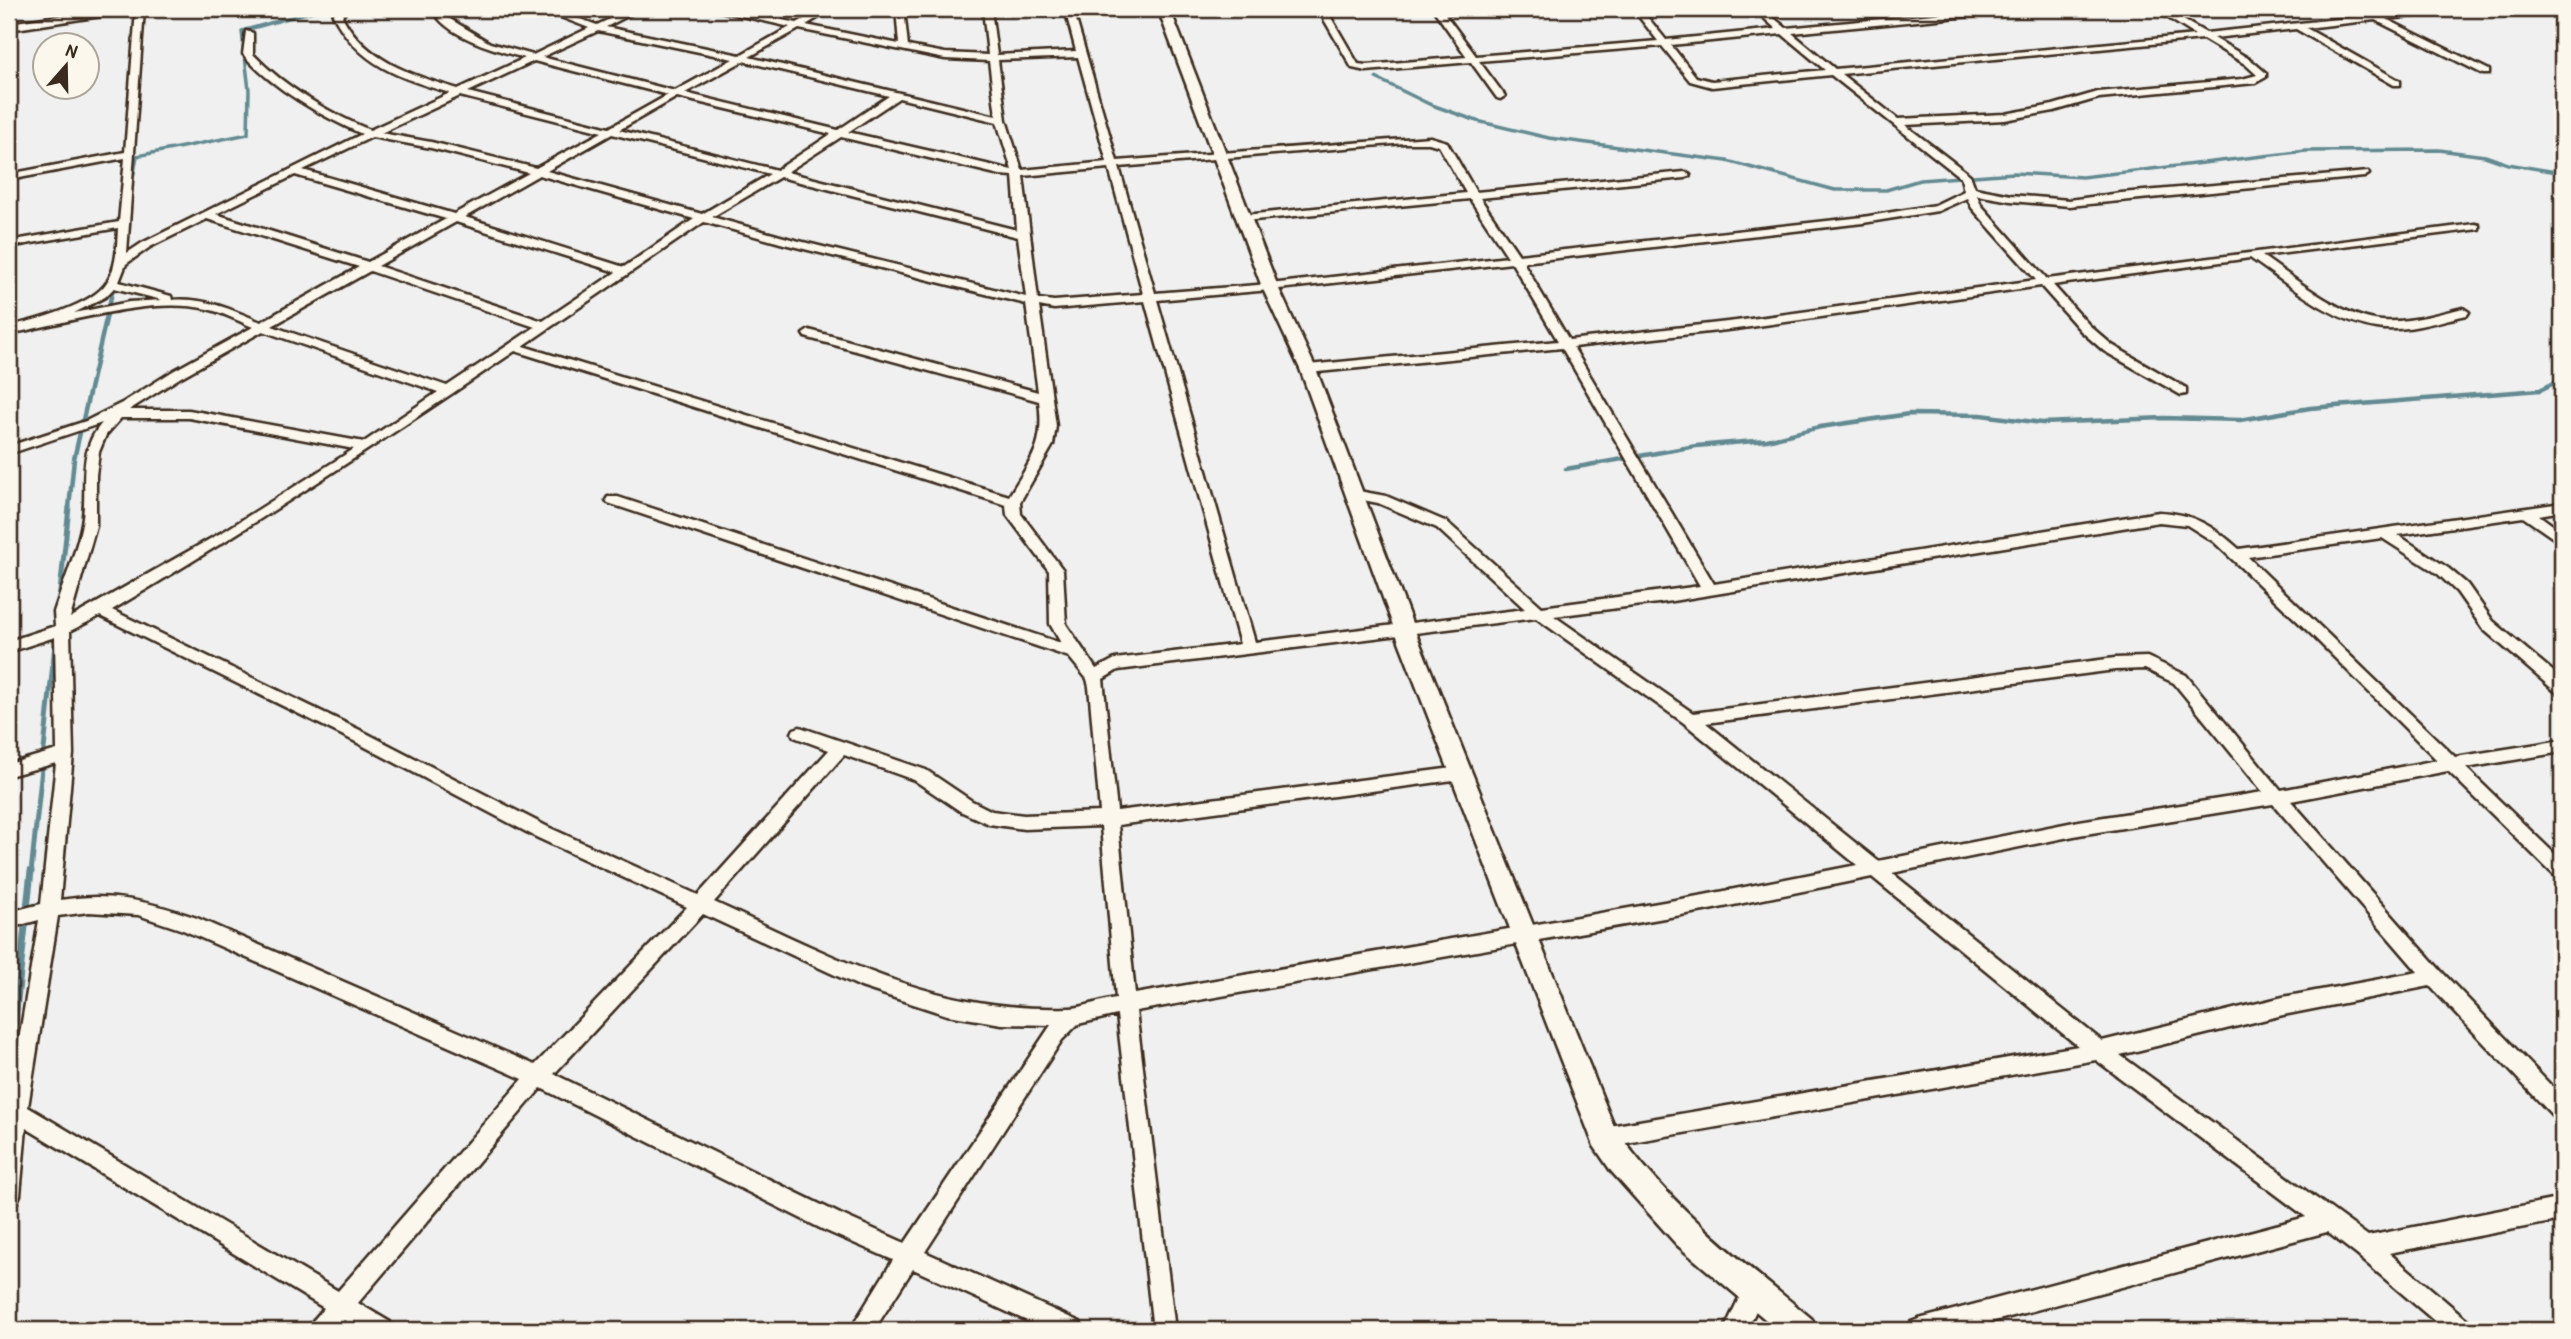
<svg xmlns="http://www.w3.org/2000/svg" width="2571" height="1339" font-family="'Patrick Hand',sans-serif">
<rect width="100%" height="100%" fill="#eff0ef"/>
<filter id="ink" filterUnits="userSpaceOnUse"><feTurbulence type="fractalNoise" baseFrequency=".0143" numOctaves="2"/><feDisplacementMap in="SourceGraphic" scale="14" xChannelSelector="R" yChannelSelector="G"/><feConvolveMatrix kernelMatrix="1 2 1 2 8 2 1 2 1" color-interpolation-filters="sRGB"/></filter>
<g filter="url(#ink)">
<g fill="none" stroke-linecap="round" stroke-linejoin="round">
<!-- stream-far3 -->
<path stroke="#648a92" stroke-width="3.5" d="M1376 78 1429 104 1477 121 1549 138 1727 161 1835 190H1886L1920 180 2014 173 2082 177 2306 151 2439 150 2485 156 2508 164 2562 173
M130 195 137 156 248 134 249 90 242 31 320 9"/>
<!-- stream-far2 -->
<path stroke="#648a92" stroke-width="4.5" d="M1566 469 1696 446 1767 440 1820 427 1909 414 1981 415 2042 423 2164 418 2240 420 2310 408 2540 390 2562 379
M69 508 74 459 114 284"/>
<!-- stream-far1 -->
<path stroke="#648a92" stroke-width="5" d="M59 601 69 507
M31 873 56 635"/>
<!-- stream -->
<path stroke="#648a92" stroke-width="7" d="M9 1074 31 871"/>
<!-- minor casing -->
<g stroke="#3b2a1e" stroke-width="5">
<path id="minor" d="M9 9H14V27L10 30Z
M136 9H144L127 253 142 243 362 134C323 117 271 88 243 54L246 31 253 33V54C284 87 329 113 370 130L450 93C400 78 358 65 333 15L339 9H348L342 16C365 61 412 75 458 89L525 58C498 51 443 36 433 9H441L445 16 490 43 533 55 589 28 540 9H552L597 25 631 9H641L606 27 740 55 790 27 711 9H727L797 23 822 9H832L806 25 899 44 896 9H904L908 46 945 53 988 55 983 9H991L997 55 1076 51 1065 9H1073L1117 161 1430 137 1447 142 1476 192 1685 172 1690 175 1685 178 1480 198 1519 255 1863 217 1935 205 1964 191 1961 178 1831 75 1712 87 1690 81 1662 46 1479 61 1505 96 1500 99 1497 98 1471 62 1366 71 1352 68 1318 9H1326L1358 64 1366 65 1467 57 1433 9H1478L1474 12 1445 14 1476 56 1658 41 1633 9H1641L1666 40 1776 29 1754 9H1763L1786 28 1987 9H2015L2011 12 1792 33 1835 69 2195 35 2154 9H2164L2206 33 2432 9H2457L2453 12 2386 19 2489 70V74H2483L2375 20 2306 28 2400 81V85H2394L2296 29 2214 38 2251 60 2266 73V77L2255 83 2099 98 2054 111 2005 120 1905 125 1970 175 1975 188 2011 195 2069 200 2121 193 2368 172 2369 174 2364 177 2069 206 2011 201 1977 195 1981 205 2047 279 2475 224 2479 225V229L2262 256C2293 277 2344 319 2382 321 2409 323 2437 314 2463 308L2469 312 2467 315C2439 321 2405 333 2377 328 2330 321 2287 283 2250 258L2053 285 2089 325 2112 345 2186 388V394L2181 395 2104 351 2081 331 2041 286 1736 329 1573 347 1714 584 2159 512C2192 513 2215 527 2239 549L2562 503V511L2539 515 2562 532V544L2523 517 2398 535 2448 568 2467 584 2493 621 2562 679V694L2556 692 2483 629 2457 592 2438 574 2382 538 2248 557 2455 757 2562 740V752L2466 768 2562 861V879L2556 877 2448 771 2291 801 2441 971 2562 1097V1121L2555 1118 2430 986 2283 1015 2120 1055 2368 1236 2562 1198V1220L2389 1253 2470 1322 2473 1330H2445L2357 1255 2327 1232 1961 1330H1908L1911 1322 1919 1319 2306 1217 2096 1060 1604 1147 1597 1144 1594 1137 1597 1130 1604 1127 2078 1046 1872 877 1704 911 1136 1011 1175 1330H1153L1117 1015 1078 1024 1062 1040 925 1252 1080 1322 1083 1330H1047L913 1269 874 1330H850L893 1260 824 1230 541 1088 358 1303 390 1322 393 1330H361L344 1320 335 1330H309L312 1322 324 1308 26 1128 20 1195 17 1202 9 1205V1100L39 920 9 928V912L41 904 56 763 9 776V764L57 750 55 637 9 652V641L55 626 54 612C63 584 75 556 81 528 90 491 74 455 102 423L9 454V446L86 421 122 403 173 371 253 327C238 321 222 312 207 309 150 296 66 323 9 334V326C34 321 93 305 107 282 117 266 117 246 118 228L9 247V241L119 222 125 158 9 180V174L125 152ZM799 29 945 59 989 61 996 116 749 57ZM598 31 733 59 675 91 542 57ZM1782 34 1825 70 1712 81 1696 77 1671 45ZM2203 39 2245 64 2257 75 2242 79 2098 92 2053 105 2005 114 1898 119 1841 74ZM1078 57 1107 162 1022 170 1006 120 998 60ZM534 61 668 95 609 128 468 92ZM743 61 889 96 838 130 685 93ZM460 96 602 132 536 168 431 142 381 133ZM677 97 831 134 777 170 619 130ZM899 98 997 122 1012 170 848 132ZM612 134 770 174 702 214 547 171ZM372 137 431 148 529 173 454 214 303 170ZM841 137 1000 175 1013 176 1017 230 787 172ZM1405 143H1429L1439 146 1466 193 1244 215 1239 218 1244 221 1470 199 1508 257 1270 284 1155 293 1119 167ZM1109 168 1143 294 1054 301 1038 299 1023 176ZM295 175 446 219 368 262 216 214ZM539 175 694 219 624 267 465 217ZM780 177 1018 237 1026 297 791 239 712 217ZM1967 198 1972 208 2036 280 1736 321 1569 340 1523 262 1863 223 1938 211ZM207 219 359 267 261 322C232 310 205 297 172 300L171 296 119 282 126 264 150 247ZM456 222 616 272 543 321 378 266ZM704 222 784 244 1026 304 1038 392 809 330 803 334 805 337 1039 401C1045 446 1032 458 1009 496L523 346ZM1512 263 1558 341 1308 365 1302 369 1308 373 1562 348 1700 586 1542 607 1447 522 1386 496 1353 490 1348 491 1346 494 1348 497 1378 503 1437 528 1525 609 1255 642 1157 300 1270 290ZM370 271 535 327 447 386 272 326ZM114 288 162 300 129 302 74 313 105 297ZM1145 301 1240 644 1115 659 1096 669 1066 624 1063 570 1021 514 1020 502 1053 445 1056 426 1039 306 1054 309ZM263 331 438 392 364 442 189 410H129L181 377ZM515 351 1006 505 1007 515 1049 571 1050 624 1061 643 618 497H608L606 500 608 503 1069 657 1087 679 1089 687 1100 812 1024 815 992 811 972 801 926 770 800 727 794 729 792 733 794 737 829 750 698 895 548 827 366 733 112 610C250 528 383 441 515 351ZM121 418H189L354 449 226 530 70 618 96 526V475L99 452 106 435ZM2159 522 2187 525 2214 542 2313 636 2437 760 2281 790 2186 675 2147 657 2115 658 1693 713 1554 616 1666 602ZM100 616 354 741 536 837 687 907 535 1065 197 918C147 901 113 892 60 900L73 754 70 631ZM1536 618 1684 723 1857 865 1704 895 1135 994 1118 825 1461 779 1467 778 1469 773 1467 768 1461 767 1117 811 1103 679 1118 670ZM2145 669 2174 683 2263 792 2079 821 1878 861 1706 723 2115 670ZM844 755 914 780 960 811 989 824 1024 829 1101 826 1116 998C1100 1000 1084 1008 1069 1008 934 1013 832 956 714 902ZM2273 804 2418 972 2283 997 2102 1041 1892 873 2079 835ZM89 912 138 915 183 930 523 1079 338 1291 28 1107 58 916ZM703 914 861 987 947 1015 1002 1024 1051 1025 905 1243 840 1214 554 1074Z
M1754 1280 1762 1283 1765 1291 1747 1330H1724L1746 1283Z"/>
</g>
<!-- major casing -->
<g stroke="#3b2a1e" stroke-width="5">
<path id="major" d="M106 9H133L127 12 9 30V23Z
M1158 9H1170L1278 287 1316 369 1415 631 1615 1129C1670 1206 1739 1259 1812 1319L1816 1330H1778L1677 1245 1611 1171 1594 1146 1395 631 1300 369 1262 287Z"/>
</g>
<!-- minor -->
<use href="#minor" fill="#fbf7ec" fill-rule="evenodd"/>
<!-- major -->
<use href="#major" fill="#fbf7ec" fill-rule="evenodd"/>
</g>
</g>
<!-- margin -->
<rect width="2571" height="1339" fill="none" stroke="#fbf7ec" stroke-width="35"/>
<rect x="18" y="18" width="2536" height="1304" fill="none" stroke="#3b2a1e" stroke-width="2.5" filter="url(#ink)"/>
<!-- north arrow -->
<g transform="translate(66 66) rotate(20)"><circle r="33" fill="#fbf7ec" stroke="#aea59a" stroke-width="2"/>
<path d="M0-5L12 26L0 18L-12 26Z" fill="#3b2a1e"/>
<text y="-10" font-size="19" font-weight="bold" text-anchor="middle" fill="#3b2a1e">N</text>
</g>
</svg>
